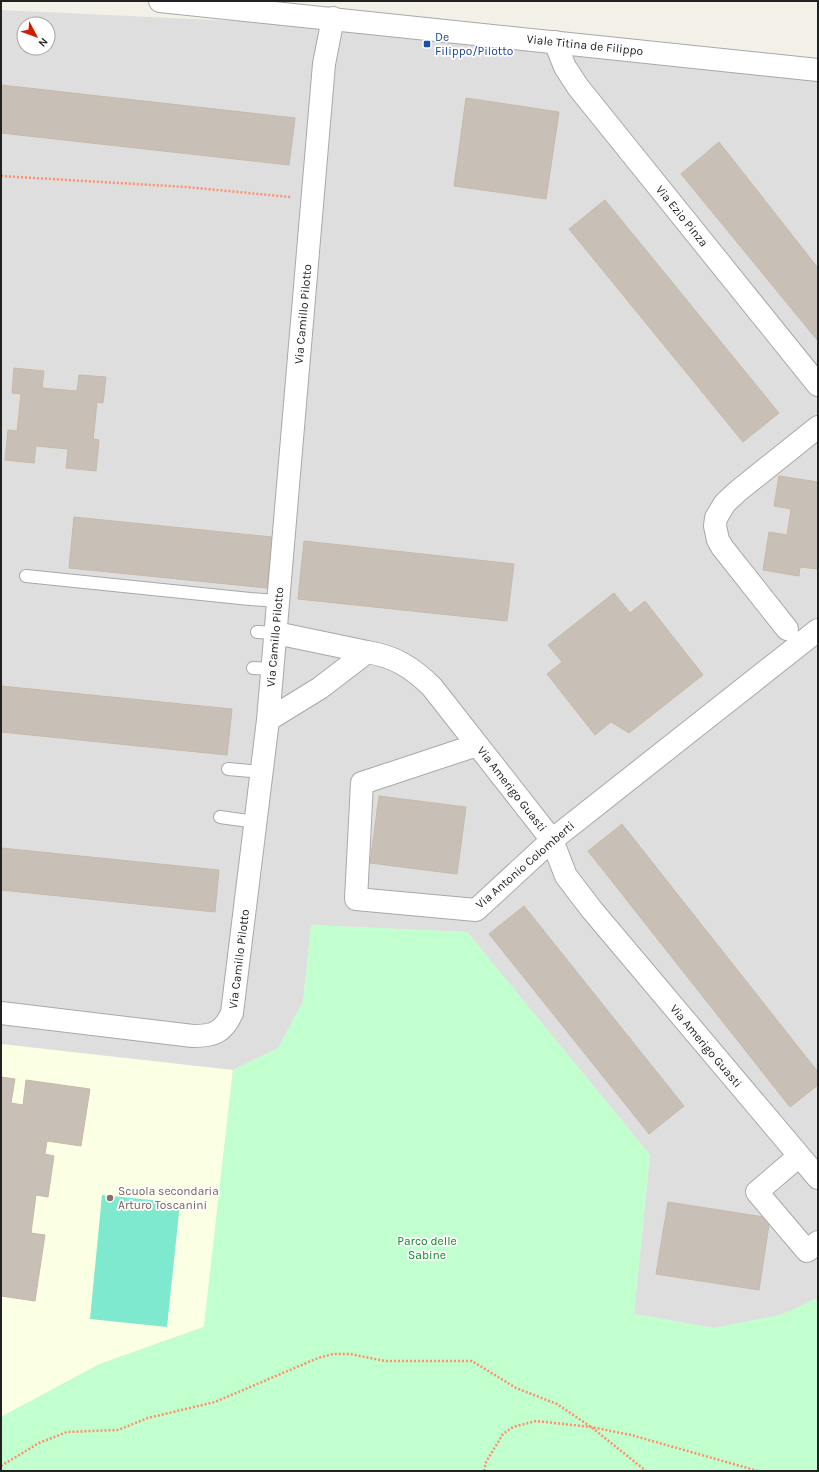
<svg xmlns="http://www.w3.org/2000/svg" width="819" height="1472" font-family="Karla,sans-serif">
<rect width="100%" height="100%" fill="#f2f0e7"/>
<!-- residential -->
<path fill="#dfdede" fill-rule="evenodd" d="M1 10 344 26 818 77V1298L781 1315 714 1328 634 1314 650 1155 467 932 311 925 303 1002 278 1048 233 1070 204 1327 1 1417ZM24 24H48V48H24Z"/>
<!-- education -->
<path fill="#fbffe4" d="M1 1044 233 1070 204 1327 100 1364 1 1417Z"/>
<!-- park -->
<path fill="#c2ffcf" d="M311 925 467 932 650 1155 634 1314 714 1328 781 1315 818 1298V1471H1V1417L100 1364 204 1327 233 1070 278 1048 303 1002Z"/>
<!-- pitch -->
<path fill="#7ee9ce" d="M102 1195 180 1203 167 1327 90 1319Z"/>
<!-- building -->
<path fill="#c8c0b6" stroke="#c6b9a8" d="M1 85 295 118 289 165 1 133Z
M466 98 559 112 546 199 454 186Z
M719 142 818 268V341L681 174Z
M605 200 779 413 743 442 569 229Z
M14 368 44 371 42 388 77 391 79 375 106 377 103 403 97 402 94 431 93 439 99 440 96 471 66 468 68 449 36 446 34 463 5 460 8 430 17 431 21 394 12 393Z
M779 476 818 482V569L800 567 799 576 763 570 769 532 787 535 791 509 774 506Z
M74 517 272 537 267 588 69 568Z
M304 541 514 564 507 621 298 599Z
M614 593 630 613 645 601 703 675 629 733 611 722 595 735 547 674 562 662 548 645Z
M1 686 232 709 227 755 1 732Z
M379 796 466 807 457 874 370 863Z
M622 824 818 1072V1085L790 1107 588 851Z
M1 848 219 870 215 912 1 890Z
M524 906 684 1106 649 1134 489 934Z
M1 1077 15 1079 11 1103 23 1105 26 1080 90 1089 81 1146 47 1141 45 1154 54 1156 48 1197 36 1195 31 1233 45 1235 35 1301 1 1296Z
M668 1202 770 1218 759 1290 656 1274Z"/>
<g fill="none" stroke-linecap="round" stroke-linejoin="round">
<!-- service casing -->
<g stroke="#a8a8a8" stroke-width="14">
<path id="service" d="M26 576 250 599 278 601
M257 632 276 633
M253 668 272 669
M228 769 262 772
M220 817 256 822"/>
</g>
<!-- minor casing -->
<g stroke="#a8a8a8" stroke-width="24">
<path id="minor" d="M555 42 565 67 578 87 818 385
M787 629 722 547 718 540 715 526 716 518 725 503 738 491 818 427
M276 633 367 652
M268 720 320 688 367 652C394 656 413 668 432 687L552 840 566 876 592 910 818 1178
M477 745 362 783 356 899 476 910 552 840 818 630
M1 1013 193 1036C213 1036 223 1033 232 1013L268 720 324 64 333 18
M799 1156 757 1192 807 1251 818 1242"/>
</g>
<!-- tertiary casing -->
<g stroke="#a8a8a8" stroke-width="24">
<path id="tertiary" d="M160 1 818 70"/>
</g>
<!-- path -->
<path stroke="#ff8f6c" stroke-width="2.5" stroke-dasharray="2 2" stroke-linecap="butt" d="M1 176 186 187 290 197
M1 1466 39 1443 67 1432 118 1430 148 1418 215 1402 318 1358 333 1354H350L385 1361H472L516 1388 557 1404 591 1427 646 1471
M484 1471 486 1462 503 1434 513 1427 536 1421 591 1427 631 1435 758 1471"/>
<!-- service -->
<use href="#service" stroke="#fff" stroke-width="12"/>
<!-- minor -->
<use href="#minor" stroke="#fff" stroke-width="22"/>
<!-- tertiary -->
<use href="#tertiary" stroke="#fff" stroke-width="22"/>
</g>
<!-- markers -->
<rect fill="#1a4fb4" stroke="#fff" stroke-width="1.5" x="423" y="40" width="8" height="8" rx="2"/>
<circle fill="#8d6e63" stroke="#fff" stroke-width="1.5" cx="110" cy="1198" r="4"/>
<g text-anchor="middle" dominant-baseline="central" stroke-width="3.5" stroke-linejoin="round" paint-order="stroke">
<!-- transit labels -->
<g font-size="12" fill="#164399" stroke="#fff" text-anchor="start">
<text x="435" y="37">De<tspan x="435" dy="14">Filippo/Pilotto</tspan></text>
</g>
<!-- street labels -->
<g font-size="12" fill="#212121" stroke="#fff">
<text transform="translate(585 45) rotate(6)">Viale Titina de Filippo</text>
<text transform="translate(682 216) rotate(51)">Via Ezio Pinza</text>
<text transform="translate(303 314) rotate(-85)">Via Camillo Pilotto</text>
<text transform="translate(275 637) rotate(-85)">Via Camillo Pilotto</text>
<text transform="translate(512 789) rotate(52)">Via Amerigo Guasti</text>
<text transform="translate(525 865) rotate(-41)">Via Antonio Colomberti</text>
<text transform="translate(239 959) rotate(-83)">Via Camillo Pilotto</text>
<text transform="translate(706 1046) rotate(50)">Via Amerigo Guasti</text>
</g>
<!-- education labels -->
<g font-size="12" fill="#785e54" stroke="#fff" text-anchor="start">
<text x="118" y="1191">Scuola secondaria<tspan x="118" dy="14">Arturo Toscanini</tspan></text>
</g>
<!-- park labels -->
<g font-size="12" fill="#01891e" stroke="#fff">
<text x="427" y="1241">Parco delle<tspan x="427" dy="14">Sabine</tspan></text>
</g>
</g>
<!-- border -->
<rect width="819" height="1472" fill="none" stroke="#212121" stroke-width="4"/>
<!-- north arrow -->
<g transform="translate(36 36) rotate(131)"><circle r="19" fill="#ffffff" stroke="#a6a6a6"/>
<path d="M0-3L7 15L0 10L-7 15Z" fill="#d31d00"/>
<text y="-6" font-size="11" font-weight="bold" text-anchor="middle" fill="#212121">N</text>
</g>
</svg>
